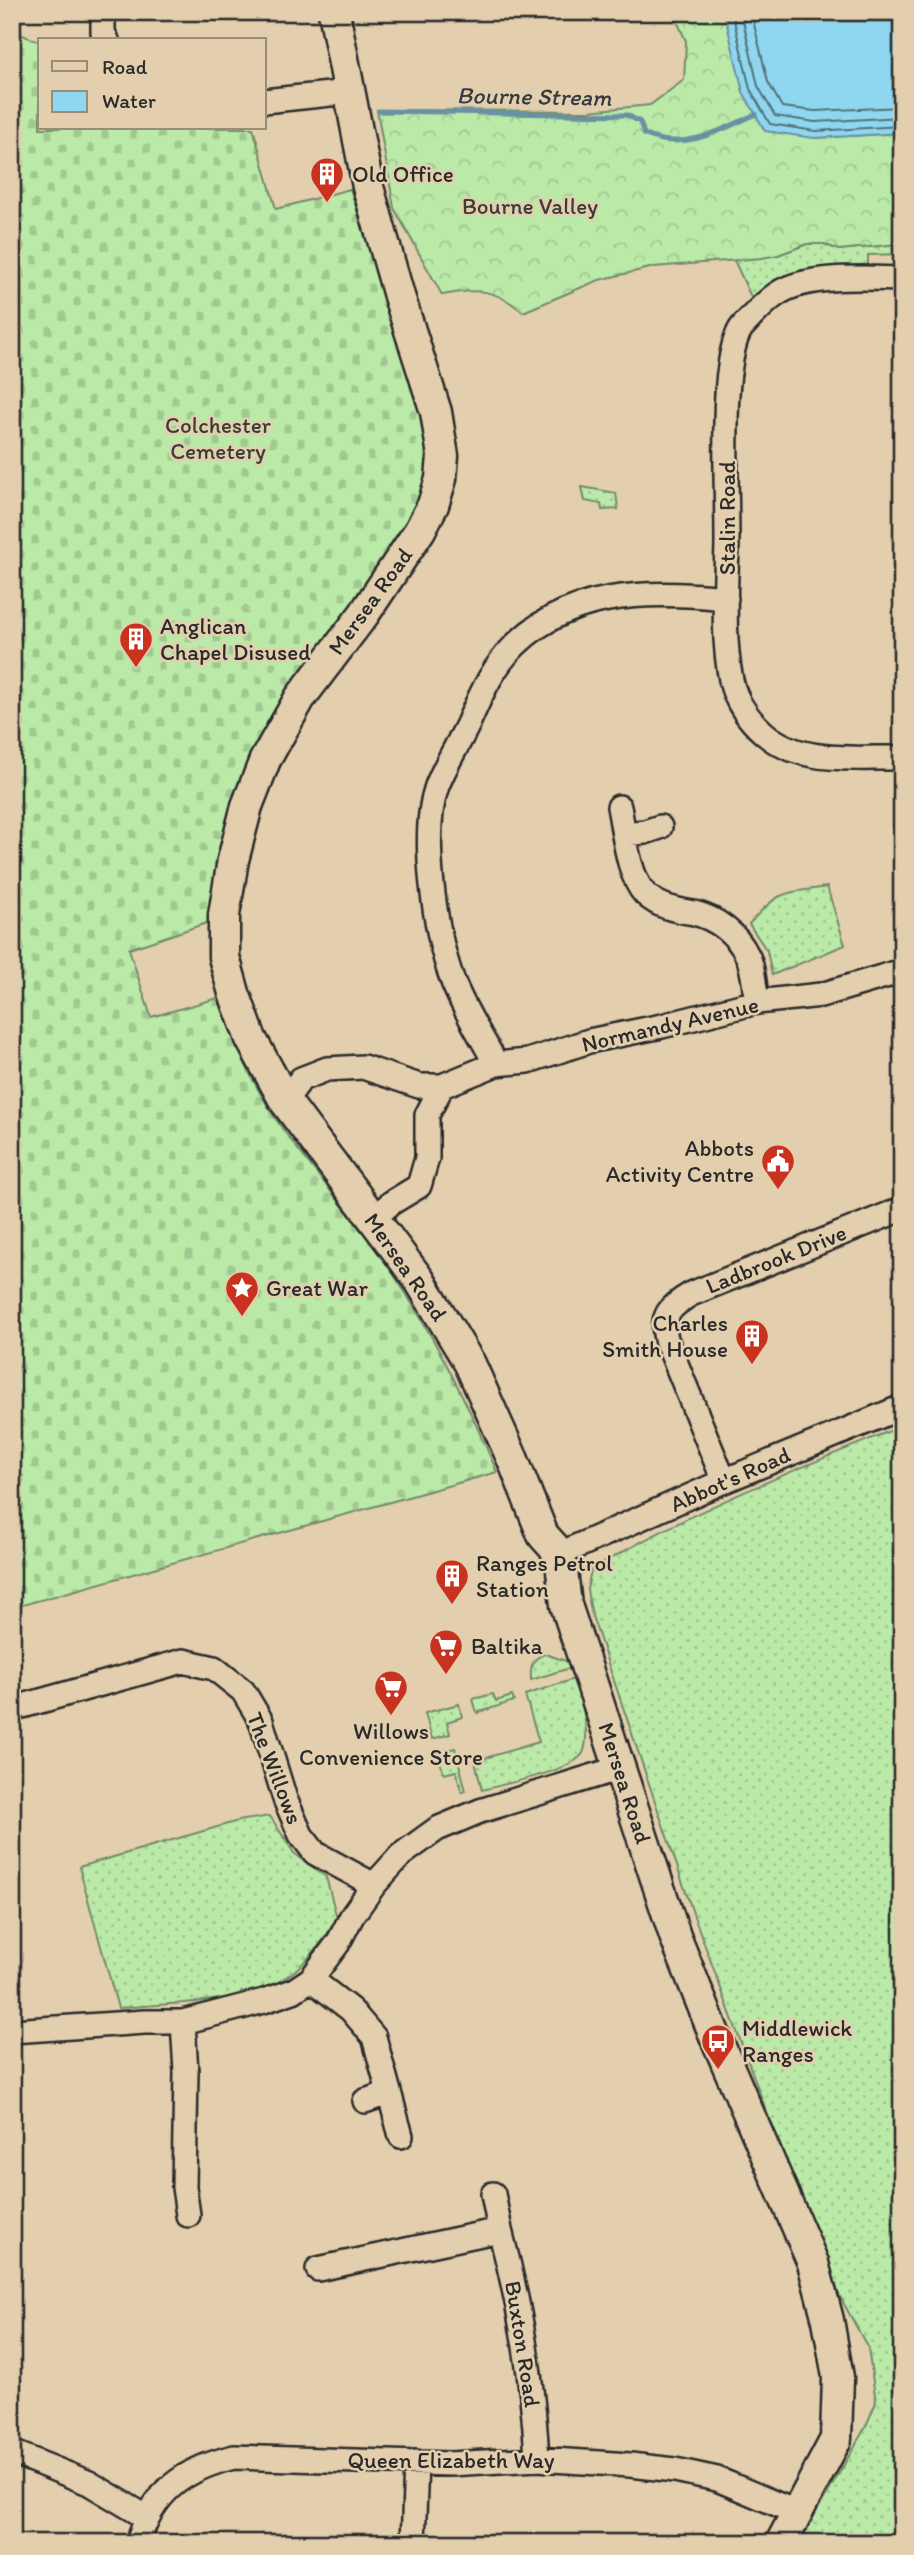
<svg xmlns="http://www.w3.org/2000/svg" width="914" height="2555" font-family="Itim,sans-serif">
<defs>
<pattern id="grass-dots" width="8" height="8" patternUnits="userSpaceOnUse" patternTransform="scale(1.75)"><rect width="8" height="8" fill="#bae9a8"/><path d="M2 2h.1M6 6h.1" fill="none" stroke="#a0c891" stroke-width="1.8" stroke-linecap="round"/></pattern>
<pattern id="forest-crowns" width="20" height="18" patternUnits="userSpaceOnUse" patternTransform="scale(1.75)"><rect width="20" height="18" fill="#bae9a8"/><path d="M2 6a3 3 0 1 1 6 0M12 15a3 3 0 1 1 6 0" fill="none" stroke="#a0c891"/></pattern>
<pattern id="cemetery-stones" width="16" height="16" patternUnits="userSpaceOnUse" patternTransform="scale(1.75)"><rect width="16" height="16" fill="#bae9a8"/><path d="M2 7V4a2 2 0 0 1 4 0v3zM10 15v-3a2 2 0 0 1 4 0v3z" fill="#a0c891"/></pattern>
</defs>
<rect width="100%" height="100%" fill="#e3cfae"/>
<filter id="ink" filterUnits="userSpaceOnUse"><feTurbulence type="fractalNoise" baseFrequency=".0143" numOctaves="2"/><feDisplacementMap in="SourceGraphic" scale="14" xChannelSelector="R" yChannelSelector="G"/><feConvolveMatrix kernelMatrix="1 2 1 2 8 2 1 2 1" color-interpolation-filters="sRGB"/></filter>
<g filter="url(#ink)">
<!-- grass -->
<path fill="url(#grass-dots)" stroke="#728a6a" stroke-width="2" d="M896 229H902V254L868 255V268L782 279 751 297 734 260 778 255 807 244H824L839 250 897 244Z
M582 487 616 493 618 509 602 510 601 504 585 501Z
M827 887 845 945 772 975 767 951 749 924C780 889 782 894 827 887Z
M902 1426V2543H794L828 2493 866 2426 876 2402 868 2348 826 2271 694 1916 592 1616 587 1590 591 1570C690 1511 795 1470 902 1426Z
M545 1654 569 1662 570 1668 531 1680C530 1667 532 1658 545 1654Z
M574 1679C581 1695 591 1737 583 1753 573 1771 503 1784 482 1790L475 1761 539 1742 525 1695Z
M493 1694 496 1701 512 1696 514 1701 477 1713 473 1699Z
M459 1704 462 1717 447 1722 450 1734 432 1739 425 1713Z
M455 1748 466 1791 462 1792 456 1771 444 1774 437 1753Z
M270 1816 294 1853 326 1877 337 1918C320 1948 297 1976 264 1989 226 2003 159 2004 118 2008L79 1867 238 1821Z"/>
<!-- forest -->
<path fill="url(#forest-crowns)" stroke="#728a6a" stroke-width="2" d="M673 12H777L814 138 902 133V229L896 230 898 244 839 250 824 244H807L778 255 762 258 654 267 599 280 523 312C493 287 478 289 442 295L394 208 377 110 588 111 650 105 684 80 686 41Z"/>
<!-- cemetery -->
<path fill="url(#cemetery-stones)" stroke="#728a6a" stroke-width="2" d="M12 31 40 42V128H253L276 209 350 189 427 419 429 473 411 524 294 683 213 921 129 949 151 1017 218 998C235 1046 256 1093 287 1135 322 1182 361 1226 394 1275 435 1337 468 1404 497 1472L12 1608Z"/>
<!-- water -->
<path fill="#8fd7f1" stroke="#6792a2" stroke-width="2" d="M724 12H902V133L814 138 765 131 743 92Z"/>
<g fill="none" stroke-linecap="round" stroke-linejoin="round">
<!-- shore -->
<path stroke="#53707a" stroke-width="2" d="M732 12 750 89 770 124 815 131 902 126
M741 12 758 86 775 116 815 122 902 117
M751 12 768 82 782 107 815 111 902 107"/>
<!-- stream -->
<path stroke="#6792a2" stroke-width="5" d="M379 111 627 115 640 122 644 134C682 153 721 130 756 114"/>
<!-- minor casing -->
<g stroke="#2b2b2b" stroke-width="28">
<path id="minor" d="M103 12V33L107 40
M264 101 349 92
M902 279C867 278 806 274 777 294 765 302 752 316 742 327 732 339 728 377 727 394 724 443 727 493 727 542 726 588 722 636 731 680 735 701 749 720 764 733 800 765 856 757 902 758
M619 807C624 831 628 876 645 894 659 907 675 910 694 913 716 918 737 934 747 955 754 968 754 987 757 1002
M625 834 645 832 660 827
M496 1064C482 1037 462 1007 452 979 435 932 420 834 437 786 445 765 458 745 468 724 478 701 489 675 506 655 561 590 648 590 726 598
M285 1101 301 1079 327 1069 363 1067 419 1086H442L496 1064 528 1061 589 1041 662 1026 757 1002 821 995 902 971
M374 1218 391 1203 419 1186 427 1158V1115L442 1086
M724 1481 666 1339C660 1315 671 1306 691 1294L902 1209
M560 1554 724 1481 902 1407
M12 1709 183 1661 214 1668 243 1691 261 1721 285 1799 301 1835 315 1853 374 1885
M311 1979 351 2010 374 2037 401 2136
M183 2022 186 2072 184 2187 188 2215
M12 2031 145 2022H183L264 2001 293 1991 311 1979 338 1943 352 1916 374 1885 401 1855 437 1829 480 1811 620 1768
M365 2101 388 2093
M493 2194 500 2230
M318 2269 500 2230C520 2305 533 2381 537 2459
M12 2452 89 2483 146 2517
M138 2543C152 2492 184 2469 234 2457L450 2464 537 2459 630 2465 675 2470 717 2479 798 2513
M413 2543 416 2462"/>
</g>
<!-- major casing -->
<g stroke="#2b2b2b" stroke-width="35">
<path id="major" d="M334 12 368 187 399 296 436 412 443 456 441 479 433 505 420 530 364 614 300 698 265 760 247 806 233 860 224 915V957L234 993 251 1039 285 1101 420 1281 470 1364 513 1460 543 1535 560 1554 566 1605 675 1936 713 2031 813 2263 828 2320 838 2377 836 2439 781 2543"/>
</g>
<!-- minor -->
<use href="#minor" stroke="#e3cfae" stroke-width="23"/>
<!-- major -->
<use href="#major" stroke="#e3cfae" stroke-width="30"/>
</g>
</g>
<!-- icons -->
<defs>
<g id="building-pin" transform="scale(1.75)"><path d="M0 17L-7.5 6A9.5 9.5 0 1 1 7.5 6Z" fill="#c8321e" stroke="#e3cfae"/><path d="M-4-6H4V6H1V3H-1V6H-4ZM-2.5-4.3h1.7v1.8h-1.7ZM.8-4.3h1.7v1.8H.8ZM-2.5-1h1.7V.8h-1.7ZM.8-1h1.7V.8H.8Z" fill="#fff"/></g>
<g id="civic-pin" transform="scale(1.75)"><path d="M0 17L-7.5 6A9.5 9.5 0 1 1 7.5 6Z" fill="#c8321e" stroke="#e3cfae"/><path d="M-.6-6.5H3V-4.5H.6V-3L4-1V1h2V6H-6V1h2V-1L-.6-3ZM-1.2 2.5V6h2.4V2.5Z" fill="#fff"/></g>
<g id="sight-pin" transform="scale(1.75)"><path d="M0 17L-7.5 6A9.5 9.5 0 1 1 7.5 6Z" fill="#c8321e" stroke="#e3cfae"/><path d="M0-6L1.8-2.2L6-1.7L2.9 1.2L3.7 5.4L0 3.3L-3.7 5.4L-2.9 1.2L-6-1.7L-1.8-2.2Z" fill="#fff"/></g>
<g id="supermarket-pin" transform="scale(1.75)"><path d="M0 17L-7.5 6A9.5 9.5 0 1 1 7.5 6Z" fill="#c8321e" stroke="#e3cfae"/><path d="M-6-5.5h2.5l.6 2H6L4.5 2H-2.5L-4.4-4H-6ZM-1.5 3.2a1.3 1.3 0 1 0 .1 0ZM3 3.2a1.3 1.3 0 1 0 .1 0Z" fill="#fff"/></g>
<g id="bus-pin" transform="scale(1.75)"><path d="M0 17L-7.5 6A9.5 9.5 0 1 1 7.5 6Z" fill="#c8321e" stroke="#e3cfae"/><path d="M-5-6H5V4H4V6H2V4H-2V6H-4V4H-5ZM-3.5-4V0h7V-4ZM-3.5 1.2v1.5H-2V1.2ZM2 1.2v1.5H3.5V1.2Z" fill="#fff"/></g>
</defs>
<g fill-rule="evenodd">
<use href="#building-pin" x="327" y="174"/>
<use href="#building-pin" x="136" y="639"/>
<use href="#civic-pin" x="778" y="1161"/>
<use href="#sight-pin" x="242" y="1288"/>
<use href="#building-pin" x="752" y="1336"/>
<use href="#building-pin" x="452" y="1576"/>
<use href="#supermarket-pin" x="446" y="1646"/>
<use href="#supermarket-pin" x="391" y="1687"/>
<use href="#bus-pin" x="718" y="2041"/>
</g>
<g text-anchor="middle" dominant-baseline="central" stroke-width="5" stroke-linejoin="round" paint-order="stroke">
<!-- poi labels -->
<g font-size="23" fill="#2b2b2b" stroke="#e3cfae" text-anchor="start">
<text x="352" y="174">Old Office</text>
<text x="160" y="626">Anglican<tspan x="160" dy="26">Chapel Disused</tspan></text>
<text x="754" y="1148" text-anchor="end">Abbots<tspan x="754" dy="26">Activity Centre</tspan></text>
<text x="266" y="1288">Great War</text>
<text x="728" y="1323" text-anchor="end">Charles<tspan x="728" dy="26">Smith House</tspan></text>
<text x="476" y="1563">Ranges Petrol<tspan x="476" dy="26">Station</tspan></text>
<text x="471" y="1646">Baltika</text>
<text x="391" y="1731" text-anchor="middle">Willows<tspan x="391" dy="26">Convenience Store</tspan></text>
<text x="742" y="2028">Middlewick<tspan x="742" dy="26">Ranges</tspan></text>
</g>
<!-- park labels -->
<g font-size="23" fill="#393e38" stroke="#e3cfae">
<text x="530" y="206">Bourne Valley</text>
<text x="218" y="425">Colchester<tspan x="218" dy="26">Cemetery</tspan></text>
</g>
<!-- street labels -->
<g font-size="23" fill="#2b2b2b" stroke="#e3cfae">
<text transform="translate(727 518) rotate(-90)">Stalin Road</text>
<text transform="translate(370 601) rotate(-54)">Mersea Road</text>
<text transform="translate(670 1024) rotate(-13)">Normandy Avenue</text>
<text transform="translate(776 1259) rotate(-22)">Ladbrook Drive</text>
<text transform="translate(406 1267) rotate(55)">Mersea Road</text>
<text transform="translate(730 1479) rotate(-24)">Abbot's Road</text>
<text transform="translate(275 1768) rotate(69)">The Willows</text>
<text transform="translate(625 1783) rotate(72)">Mersea Road</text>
<text transform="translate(523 2344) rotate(81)">Buxton Road</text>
<text x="451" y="2460">Queen Elizabeth Way</text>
</g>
<!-- water labels -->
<g font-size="24" font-style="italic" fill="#353c3f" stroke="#e3cfae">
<text transform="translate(534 96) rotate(1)">Bourne Stream</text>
</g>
</g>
<!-- margin -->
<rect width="914" height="2555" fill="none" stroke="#e3cfae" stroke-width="42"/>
<rect x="21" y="21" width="872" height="2513" fill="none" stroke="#2b2b2b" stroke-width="2.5" filter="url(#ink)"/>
<!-- legend -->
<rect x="38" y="38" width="228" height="91" fill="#e3cfae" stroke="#998d7a" stroke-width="2"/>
<rect x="52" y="61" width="35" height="10" fill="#e3cfae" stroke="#998d7a" stroke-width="2"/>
<text x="102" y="74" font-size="21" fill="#2b2b2b">Road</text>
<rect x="52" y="91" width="35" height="21" fill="#8fd7f1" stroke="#998d7a" stroke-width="2"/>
<text x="102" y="108" font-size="21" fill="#2b2b2b">Water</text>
</svg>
